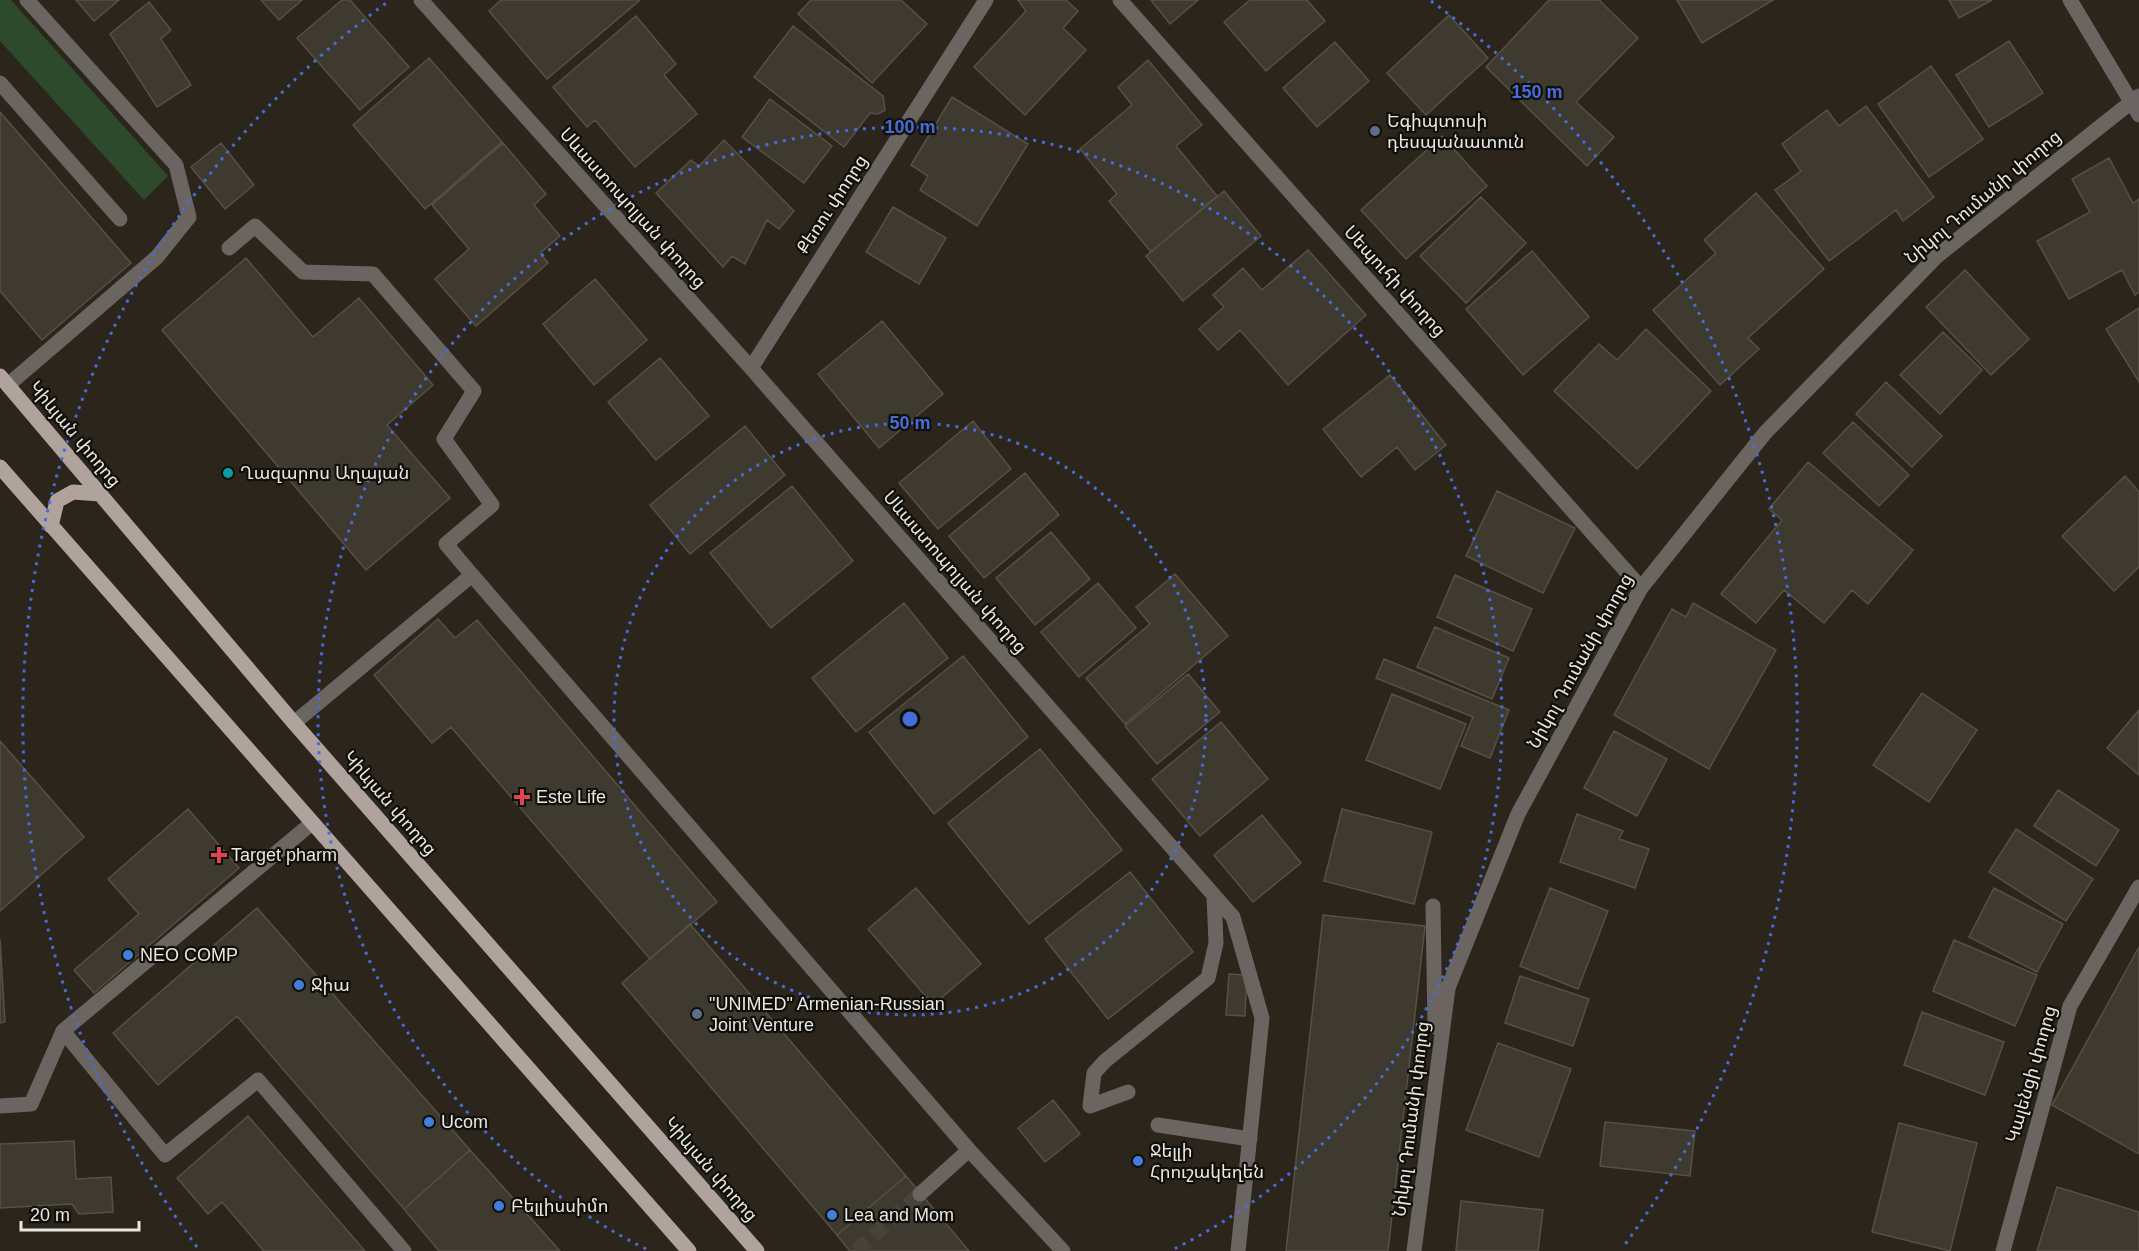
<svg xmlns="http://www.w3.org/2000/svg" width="2139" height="1251" font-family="Helvetica,'Noto Sans Armenian',sans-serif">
<rect width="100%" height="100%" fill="#2b251b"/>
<!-- green -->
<path fill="#2e4a2c" d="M0 0H11L168 176 144 200 0 41Z"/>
<!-- building -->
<path fill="#3f3a2f" stroke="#565045" stroke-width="1.5" d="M76 0H119L94 21Z
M261 0H302L279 20Z
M342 0H350L409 67 360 110 297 38Z
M501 0H640L547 79 489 11Z
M811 0H901L927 24 872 83 798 14Z
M1018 0H1066L1078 11 1063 28 1086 50 1025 115 974 67 1026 11Z
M1151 0H1198L1170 24Z
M1250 0H1307L1325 21 1266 71 1224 22Z
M1549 0H1599L1638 38 1576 102 1614 137 1587 166 1486 67Z
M1677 0H1773L1702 43Z
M1949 0H1992L1959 18Z
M149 2 171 30 161 39 191 85 157 107 110 34Z
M1449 15 1488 58 1426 115 1387 73Z
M636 16 676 64 664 75 697 114 635 167 595 120 587 127 553 87Z
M793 26 883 96 885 110 878 114 870 113 844 147 754 77Z
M2009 41 2043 93 1989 127 1956 75Z
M1335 42 1369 81 1317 127 1283 88Z
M429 58 502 142 425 209 353 125Z
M1148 60 1202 125 1176 146 1217 196 1151 252 1109 201 1117 194 1080 149 1132 105 1118 87Z
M1931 66 1983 139 1929 177 1878 104Z
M952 97 1028 144 977 226 920 190 928 176 911 165Z
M770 99 832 146 804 183 742 137Z
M1866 106 1934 197 1903 221 1896 210 1829 261 1775 190 1801 171 1782 144 1827 110 1839 126Z
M0 112 131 263 42 340 0 291Z
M1442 136 1487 186 1406 259 1361 210Z
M724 140 794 211 779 229 767 220 745 264 732 256 723 267 656 193 691 160 699 166Z
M221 143 254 185 225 209 191 167Z
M503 143 546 194 534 205 560 236 540 253 548 263 476 326 435 279 469 249 432 205Z
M2109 158 2133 203 2139 199V292L2135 295 2122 270 2069 299 2037 241 2090 212 2072 179Z
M1224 191 1261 236 1183 301 1146 256Z
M1756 193 1824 269 1748 338 1759 349 1720 385 1653 310 1716 253 1704 240Z
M1481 197 1526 243 1466 303 1420 256Z
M893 207 946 238 919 284 866 252Z
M1308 250 1366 315 1288 385 1240 330 1218 350 1199 329 1224 307 1213 295 1243 268 1262 290Z
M1532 251 1589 317 1523 375 1466 309Z
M246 258 313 337 359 298 433 385 387 425 450 498 366 570 162 330Z
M1965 270 2029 339 1991 375 1926 307Z
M595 279 647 340 594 385 543 324Z
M2139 308V382L2106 329Z
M882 321 943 394 879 448 818 374Z
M1646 329 1711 391 1637 469 1554 391 1599 344 1617 360Z
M1943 332 1982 370 1940 414 1900 375Z
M660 358 709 416 656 460 608 402Z
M1390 375 1446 445 1415 470 1397 447 1361 477 1323 429Z
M1886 382 1942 436 1912 467 1856 414Z
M973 421 1011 469 938 529 899 483Z
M1853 422 1909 475 1879 506 1823 453Z
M745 426 785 475 690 554 650 505Z
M1808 462 1913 550 1868 604 1852 590 1824 623 1784 590 1756 623 1721 594 1782 520 1769 509Z
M1025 473 1059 515 984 578 949 536Z
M2125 476 2139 492V567L2114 591 2062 536Z
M792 486 853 561 771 628 710 553Z
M1497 491 1575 528 1543 593 1466 556Z
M1051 532 1090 579 1035 625 996 578Z
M1175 574 1228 636 1125 724 1086 678 1150 624 1136 607Z
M1455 575 1532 609 1513 651 1437 617Z
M1098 583 1136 628 1079 677 1041 632Z
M904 603 948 658 856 732 812 678Z
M1693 603 1776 650 1709 769 1614 715 1672 609 1686 617Z
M438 619 455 638 477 620 717 902 650 959 451 727 432 743 374 675Z
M1435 627 1509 658 1492 699 1417 667Z
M963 656 1028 737 934 814 869 732Z
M1384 659 1509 710 1490 758 1461 746 1473 717 1376 678Z
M1188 674 1220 712 1157 764 1125 726Z
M1922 693 1977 730 1929 802 1873 765Z
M1392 694 1466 724 1440 789 1366 760Z
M2139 710V775L2107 748Z
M1221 722 1268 779 1200 836 1152 779Z
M1614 731 1667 759 1637 816 1584 788Z
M0 741 84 837 0 911Z
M1040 749 1122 850 1029 924 948 823Z
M2058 790 2119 830 2096 866 2034 826Z
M188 809 239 868 94 993 74 970 139 914 108 879Z
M1342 809 1432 832 1414 904 1324 881Z
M1577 814 1623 831 1619 839 1649 849 1635 888 1560 862Z
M1262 815 1301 863 1253 902 1214 855Z
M2016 829 2093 879 2066 921 1989 872Z
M1130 872 1193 952 1108 1019 1045 939Z
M916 888 981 964 933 1005 868 929Z
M1550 888 1608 911 1578 989 1520 966Z
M1994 888 2063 924 2037 972 1969 937Z
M257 908 470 1150 404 1209 237 1016 158 1085 113 1033Z
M1323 915 1425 926 1388 1251H1286Z
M690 924 906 1176 837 1235 622 983Z
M0 939 5 1022 0 1023Z
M1954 940 2037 975 2015 1026 1933 991Z
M2139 947V1154L2052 1105Z
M1229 974 1247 975 1245 1016 1226 1015Z
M1520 976 1589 999 1573 1046 1505 1023Z
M1922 1012 2004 1042 1985 1095 1904 1065Z
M1498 1043 1571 1069 1539 1157 1466 1130Z
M1053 1100 1080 1134 1045 1162 1018 1128Z
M248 1116 365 1251H264L222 1202 208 1214 177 1178Z
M1605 1122 1695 1131 1690 1176 1600 1166Z
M1899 1123 1977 1143 1950 1251 1872 1232Z
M74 1141 76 1179 111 1177 113 1212 79 1214 72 1204 0 1208V1144Z
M470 1150 560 1251H439L404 1209Z
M906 1176 969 1251H850L837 1235Z
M2057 1187 2139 1212V1251H2037Z
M1461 1201 1543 1210 1538 1251H1456Z"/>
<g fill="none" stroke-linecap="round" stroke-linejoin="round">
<!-- minor-tunnel -->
<path stroke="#484239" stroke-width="15" stroke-dasharray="15 8" stroke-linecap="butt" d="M856 1251 920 1194"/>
<!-- minor -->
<path stroke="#6b6562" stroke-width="15" d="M421 0 751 368 1233 917 1262 1018 1238 1251
M1120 0 1641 588
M2070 0 2139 115
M0 83 120 219
M229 248 255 226 303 272 373 274 474 391 444 439 492 505 446 544 472 575
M751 368 986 0
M8 385 157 257 189 217 176 165 27 0
M294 723 472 575 969 1150 1063 1251
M1433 906 1435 1027
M63 1031 165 1155 258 1080 404 1251
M1128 1092 1090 1106 1094 1073 1105 1061 1208 978 1216 943 1214 896
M0 1106 31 1104 63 1031 312 823
M1158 1125 1250 1139
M920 1194 969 1150
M1414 1251 1448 988 1518 814 1641 588 1765 433 1937 256 2139 96
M2003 1251 2070 1006 2139 887"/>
<!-- major -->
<path stroke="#b0a39e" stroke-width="15" d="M0 376 294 723 757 1251
M0 467 689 1251
M51 526 57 501 73 492 100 494"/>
</g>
<!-- distance rings -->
<g fill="none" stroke="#466cda" stroke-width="3" stroke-dasharray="3 6">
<circle cx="910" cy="719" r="296"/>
<path d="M646 1249A592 592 0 1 1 1174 1249"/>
<path d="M197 1247A887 887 0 0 1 389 1M1431 1A887 887 0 0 1 1623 1247"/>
</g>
<!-- markers -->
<g fill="#5c6f8a" stroke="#110f0a" stroke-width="2">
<circle cx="1375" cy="131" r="6"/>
<circle cx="697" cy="1014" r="6"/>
</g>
<circle fill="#0f9aa8" stroke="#110f0a" stroke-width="2" cx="228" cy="473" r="6"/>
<g fill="#e0444e" stroke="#110f0a" stroke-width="2">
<path d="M519 788h6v6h6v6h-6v6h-6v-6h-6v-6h6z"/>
<path d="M216 846h6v6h6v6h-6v6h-6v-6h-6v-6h6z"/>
</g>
<g fill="#3f7fe0" stroke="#110f0a" stroke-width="2">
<circle cx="128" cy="955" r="6"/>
<circle cx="299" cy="985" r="6"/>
<circle cx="429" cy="1122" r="6"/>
<circle cx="1138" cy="1161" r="6"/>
<circle cx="499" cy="1206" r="6"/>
<circle cx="832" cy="1215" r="6"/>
</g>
<g text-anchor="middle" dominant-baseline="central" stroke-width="4.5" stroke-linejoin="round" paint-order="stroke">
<!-- poi labels -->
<g font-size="18" fill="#eae6e0" stroke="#110f0a" text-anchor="start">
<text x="1387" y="121">Եգիպտոսի<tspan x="1387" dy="21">դեսպանատուն</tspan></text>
<text x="240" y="473">Ղազարոս Աղայան</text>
<text x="536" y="797">Este Life</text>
<text x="231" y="855">Target pharm</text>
<text x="140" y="955">NEO COMP</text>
<text x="311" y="985">Ջիա</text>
<text x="709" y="1004">"UNIMED" Armenian-Russian<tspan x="709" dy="21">Joint Venture</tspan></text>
<text x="441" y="1122">Ucom</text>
<text x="1150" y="1151">Ջելլի<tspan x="1150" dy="21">Հրուշակեղեն</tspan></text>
<text x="511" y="1206">Բելլիսսիմո</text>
<text x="844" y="1215">Lea and Mom</text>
</g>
<!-- street labels -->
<g font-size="18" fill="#eae6e0" stroke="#110f0a">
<text transform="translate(1983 197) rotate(-40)">Նիկոլ Դումանի փողոց</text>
<text transform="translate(832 204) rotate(-57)">Քեռու փողոց</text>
<text transform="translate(633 208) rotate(48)">Սևաստոպոլյան փողոց</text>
<text transform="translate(1395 281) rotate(48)">Սեպուհի փողոց</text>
<text transform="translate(75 434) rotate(50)">Կիևյան փողոց</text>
<text transform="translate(955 572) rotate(49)">Սևաստոպոլյան փողոց</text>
<text transform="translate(1580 661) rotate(-61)">Նիկոլ Դումանի փողոց</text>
<text transform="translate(390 803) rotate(49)">Կիևյան փողոց</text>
<text transform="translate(2031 1074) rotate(-74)">Կալենցի փողոց</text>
<text transform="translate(1411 1119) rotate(-83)">Նիկոլ Դումանի փողոց</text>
<text transform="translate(711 1169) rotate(49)">Կիևյան փողոց</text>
</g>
</g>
<circle cx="910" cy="719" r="9" fill="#466cda" stroke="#110f0a" stroke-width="3"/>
<g font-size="18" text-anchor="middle" font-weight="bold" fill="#466cda" stroke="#110f0a" stroke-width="4.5" stroke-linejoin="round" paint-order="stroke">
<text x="1537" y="98">150 m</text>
<text x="910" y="133">100 m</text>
<text x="910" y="429">50 m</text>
</g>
<!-- scale -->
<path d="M21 1221v9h118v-9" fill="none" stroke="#eae6e0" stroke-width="3"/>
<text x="30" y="1221" font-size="18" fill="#eae6e0" stroke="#110f0a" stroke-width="4.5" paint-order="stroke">20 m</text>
</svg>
